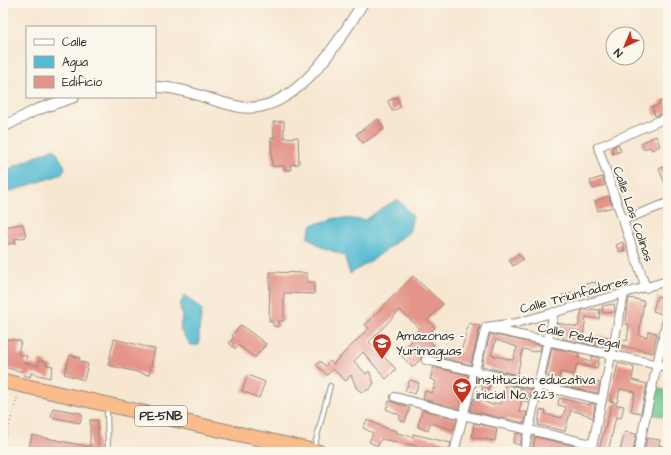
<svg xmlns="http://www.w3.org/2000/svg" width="671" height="455" font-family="'Architects Daughter',sans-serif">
<rect width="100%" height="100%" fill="#fbf7ec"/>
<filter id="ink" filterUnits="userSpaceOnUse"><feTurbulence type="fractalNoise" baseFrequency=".025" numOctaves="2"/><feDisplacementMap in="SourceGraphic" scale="8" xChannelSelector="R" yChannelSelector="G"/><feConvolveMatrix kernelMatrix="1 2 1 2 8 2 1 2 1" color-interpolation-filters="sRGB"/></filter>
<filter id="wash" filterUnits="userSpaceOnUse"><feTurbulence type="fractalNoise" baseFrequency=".012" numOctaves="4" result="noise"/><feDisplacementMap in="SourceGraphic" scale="16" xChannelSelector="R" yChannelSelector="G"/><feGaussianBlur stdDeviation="0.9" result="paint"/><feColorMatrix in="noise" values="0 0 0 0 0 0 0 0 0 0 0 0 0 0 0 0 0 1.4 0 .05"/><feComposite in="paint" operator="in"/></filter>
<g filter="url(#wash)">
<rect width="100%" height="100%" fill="#f7e7d1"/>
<!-- green -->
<path fill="#70c990" stroke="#4e7a5e" d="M655 388 668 391V418L649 413Z"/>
<!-- water -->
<path fill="#54bbd2" stroke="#40737e" d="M54 148 65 167 62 174 3 194V173L7 170Z
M398 200 413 216 409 232 374 259 350 274 344 255 321 247 307 237 312 225 337 218 366 220 383 207Z
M185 295 202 310 199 330V345H191L180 330 182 316 180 304Z"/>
<g id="blocks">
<!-- building -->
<path fill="#e59489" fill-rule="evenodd" d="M397 97 401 107 392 111 388 101Z
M666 99 668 112 655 116 652 107 660 104 659 102Z
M378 119 384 129 363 143 356 134Z
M284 121V138L298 137 299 164 290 165 291 170H284V166H272L271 138H274L273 122Z
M656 136 660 146 652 150 650 147 644 149 641 143Z
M618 144 621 151 613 154 611 148Z
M665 166 668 175V191L659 169Z
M602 177 605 185 593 189 590 181Z
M609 196 613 207 598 211 595 201Z
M23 224 26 237 15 239 16 243 3 245V227Z
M623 242 625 250 619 252 616 245Z
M519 253 523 259 513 266 509 260Z
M270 272 307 273V282H314V294L284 293V321H279V327L273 326V322L269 321Z
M413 276 443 304 428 320 435 328 425 337 434 345 413 367 399 354 412 341 409 339 420 329 400 310 369 342 396 369 386 379 363 352 354 361 366 374 369 371 374 383 370 389 362 392 357 389 351 375 346 381 333 369 327 375 316 365 320 361 325 366 330 361 333 364 369 328 365 325Z
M596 282 598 293 577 297V299L569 301V299L563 300 562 295 586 289 585 284Z
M657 296 667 299 662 314 653 311Z
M629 298 644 301 639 335 647 337 648 331 657 333 653 353 619 345 621 339 627 341 629 325 626 324V319Z
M614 304 615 312 603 313 602 306Z
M591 309 600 310 599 319 586 317 583 336 596 340 597 336 609 337 607 348 563 339 564 334 555 332 557 323 578 327 582 310H590Z
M469 323 480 326 471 365 443 358 447 348 461 352Z
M241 325 266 344 255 358 238 345 235 349 229 343 234 337 232 335Z
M490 334 541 345 540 351 536 350 535 352 523 349 517 375 482 366ZM496 340 517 347 513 360 491 355Z
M7 339 21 341 18 354 27 356 25 363 38 366 39 360 47 362 46 365 53 366 50 378 31 373 30 377 23 375 24 372 3 367V351Z
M114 339 155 349 149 375 108 365Z
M552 348 579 353 578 358 591 362 592 356 599 358 597 369 577 364 574 375 560 372 558 384 552 383 553 378 546 376Z
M70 355 80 358 79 361 88 364 84 380 64 374Z
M618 363 634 367 632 380 647 384 641 413 631 411 635 392 620 389 617 403 610 401Z
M434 367 468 375 459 409 423 399 425 391 432 393 434 388 435 389 434 388 436 381 430 379Z
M248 375 265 382 259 398 242 391Z
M574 377 600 383 598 393 572 388Z
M479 378 491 380 488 391 482 390 483 385 477 384Z
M410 380 419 383 415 394 405 391Z
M505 384 532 390 529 402 522 400 519 412H527L525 423 470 411 474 398 493 405 494 403 500 404Z
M559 398 590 405V403L595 404 593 418 588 416V415L571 410 565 431 538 425 540 410 546 411 545 414 562 418 566 407 558 405Z
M389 401 410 408 405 422 399 420 400 415 386 409Z
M612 404 624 406 621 418 616 417 608 452H598Z
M53 408 80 413 82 415 80 423 51 417Z
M422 410 457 419 454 430 430 423 428 431 418 427Z
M90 420H98V449H101V452H28L32 435 90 447Z
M367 420 386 428 397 431V433L413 437V434L451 443 449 452 381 439 378 446 369 442 373 433 363 428Z
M474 423 497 428 495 441 472 437Z
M625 432 636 434 633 452 620 451Z
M516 433 522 434 520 445 513 443Z
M535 437 586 448V452H532Z
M647 438 660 440 659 445 668 448V452H644Z"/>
</g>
</g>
<g filter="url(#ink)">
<use href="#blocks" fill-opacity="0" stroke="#91897e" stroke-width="1"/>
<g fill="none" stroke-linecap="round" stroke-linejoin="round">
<!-- service casing -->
<g stroke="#91897e" stroke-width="6">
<path id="service" d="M107 406 108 452
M314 448 330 386"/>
</g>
<!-- minor casing -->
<g stroke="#91897e" stroke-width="10">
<path id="minor" d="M623 220 668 203
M646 288 598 147 668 117
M486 327 516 323 668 281
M492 329 668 367
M426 360 602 400
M395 397 462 415 592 444
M454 452 486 327
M524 452 554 312
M591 452 624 294
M638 452 668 314"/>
</g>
<!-- tertiary casing -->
<g stroke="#91897e" stroke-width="12">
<path id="tertiary" d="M155 87C185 87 212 102 240 107 295 116 338 42 363 3
M3 127 36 110 74 97"/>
</g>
<!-- trunk casing -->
<g stroke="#91897e" stroke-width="16">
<path id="trunk" d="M3 381 319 452"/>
</g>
<!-- path -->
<path stroke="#91897e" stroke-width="1.5" stroke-dasharray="1 3" stroke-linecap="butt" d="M3 445 18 395"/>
<!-- service -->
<use href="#service" stroke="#fff" stroke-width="4"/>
<!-- minor -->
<use href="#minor" stroke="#fff" stroke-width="8"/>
<!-- tertiary -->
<use href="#tertiary" stroke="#fff" stroke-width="10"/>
<!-- trunk -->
<use href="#trunk" stroke="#f9bc8a" stroke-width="14"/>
</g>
</g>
<!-- icons -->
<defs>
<g id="school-pin" transform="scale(1)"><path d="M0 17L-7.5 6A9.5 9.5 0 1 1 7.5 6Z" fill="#c8321e" stroke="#fbf7ec"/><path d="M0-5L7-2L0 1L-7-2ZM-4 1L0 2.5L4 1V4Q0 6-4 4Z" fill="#fff"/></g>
</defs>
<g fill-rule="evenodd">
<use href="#school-pin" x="382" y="343"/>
<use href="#school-pin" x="462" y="387"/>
</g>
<g text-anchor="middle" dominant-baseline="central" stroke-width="4" stroke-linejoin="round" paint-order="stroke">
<!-- shield labels -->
<rect fill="#fbf7ec" stroke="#696865" stroke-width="1" x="135" y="406" width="52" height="20" rx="3"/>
<g font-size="12" font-weight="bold" fill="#2b2b2b">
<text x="161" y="416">PE-5NB</text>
</g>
<!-- street labels -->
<g font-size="13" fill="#2b2b2b" stroke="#fbf7ec">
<text transform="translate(633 214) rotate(71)">Calle Las Colinas</text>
<text transform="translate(574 295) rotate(-15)">Calle Triunfadores</text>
<text transform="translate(579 336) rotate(12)">Calle Pedregal</text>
</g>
<!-- poi labels -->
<g font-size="13" fill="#2b2b2b" stroke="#fbf7ec" text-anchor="start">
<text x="396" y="336">Amazonas -<tspan x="396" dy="15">Yurimaguas</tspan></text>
<text x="476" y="380">Institución educativa<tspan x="476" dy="15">inicial No. 223</tspan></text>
</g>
</g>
<!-- margin -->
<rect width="671" height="455" fill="none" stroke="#fbf7ec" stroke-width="16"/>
<!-- legend -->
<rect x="26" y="26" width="130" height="72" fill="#fbf7ec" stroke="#a8a59f"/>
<rect x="34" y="39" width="20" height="6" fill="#ffffff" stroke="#a8a59f"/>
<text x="62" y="46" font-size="12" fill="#2b2b2b">Calle</text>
<rect x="34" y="56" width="20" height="12" fill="#54bbd2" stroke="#a8a59f"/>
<text x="62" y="66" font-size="12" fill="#2b2b2b">Agua</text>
<rect x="34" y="76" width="20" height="12" fill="#e59489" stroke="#a8a59f"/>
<text x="62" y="86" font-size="12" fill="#2b2b2b">Edificio</text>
<!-- north arrow -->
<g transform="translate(625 46) rotate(224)"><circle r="19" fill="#fbf7ec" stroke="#a8a59f"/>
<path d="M0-3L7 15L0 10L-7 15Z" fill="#c8321e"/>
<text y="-6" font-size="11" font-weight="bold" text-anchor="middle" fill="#2b2b2b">N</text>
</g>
</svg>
